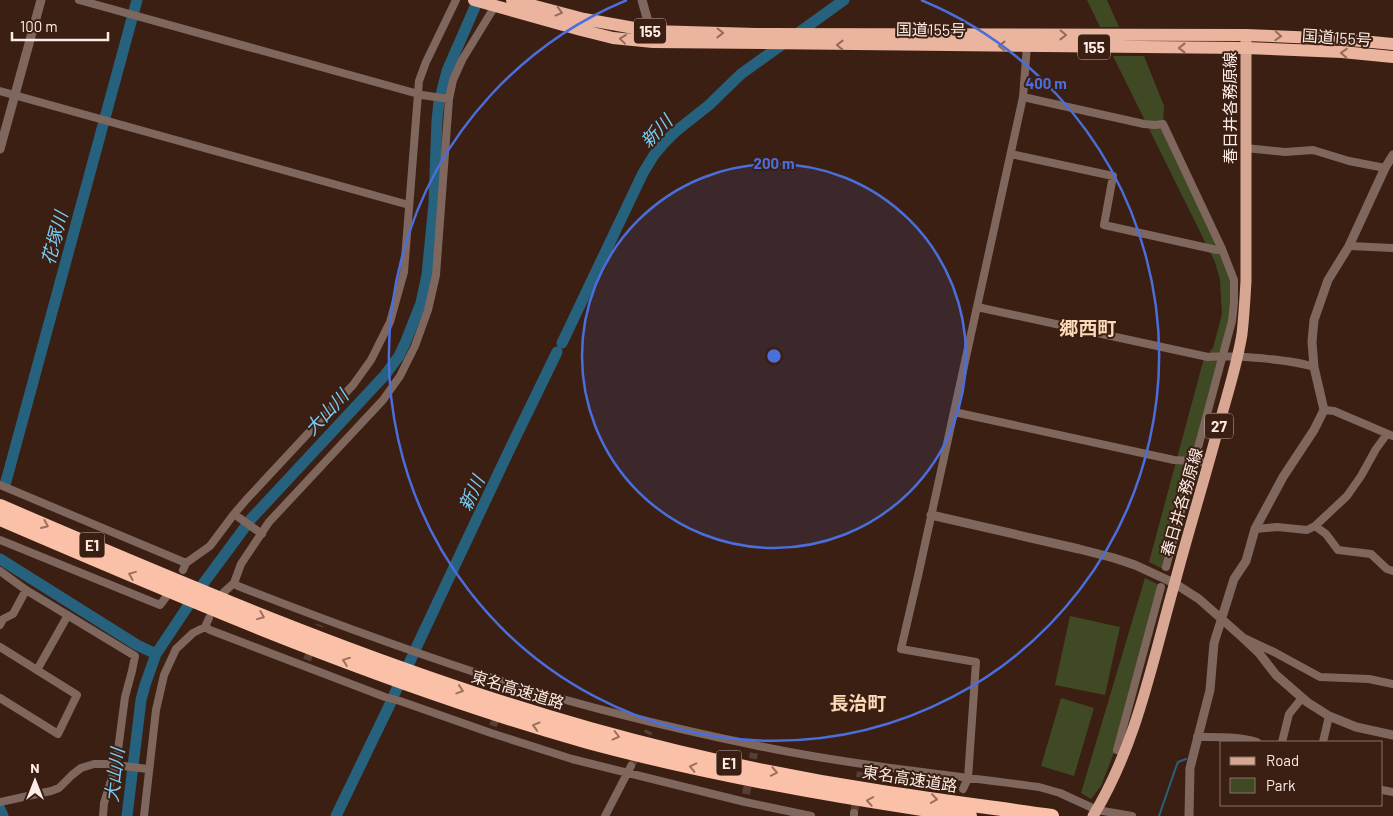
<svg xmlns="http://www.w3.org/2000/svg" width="1393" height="816" font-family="Barlow,'Noto Sans JP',sans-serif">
<rect width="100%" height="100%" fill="#3b1f13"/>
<!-- green -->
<path fill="#3f4a24" d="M1087 0H1107L1119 27H1100Z
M1113 56H1144L1164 106 1163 127 1230 275 1231 311 1163 569 1149 562 1204 358 1213 348 1222 314 1220 280 1215 262Z
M1145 578 1159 585 1115 750 1101 786 1091 799 1081 793Z
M1070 616 1120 627 1105 695 1055 685Z
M1061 698 1094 708 1074 776 1041 766Z"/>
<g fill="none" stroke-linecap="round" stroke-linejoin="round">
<!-- stream -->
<path stroke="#26627d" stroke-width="2" d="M1159 816 1176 767 1178 762 1186 759"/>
<!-- river -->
<path stroke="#26627d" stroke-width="11" d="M562 343 643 173 654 155 664 143 675 132 709 105 741 74 844 0
M5 485 137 0
M0 559 137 645 156 654
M416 648 506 457 557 352
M393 697 413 655
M0 809 3 816
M127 816 141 700 145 685 156 654 200 588 251 519 385 375 399 356 406 341 421 303 427 275 434 203 437 120 439 102 447 71 478 0
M336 816 391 702"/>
<!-- minor-tunnel -->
<path stroke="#583e33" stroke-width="8" stroke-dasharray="8 4" stroke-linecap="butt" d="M307 660 320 625
M493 726 506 690
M631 766 649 731
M746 794 754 753
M854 813 861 772"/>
<!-- minor -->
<path stroke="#7f675e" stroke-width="8" d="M79 0 422 95 449 99
M0 91 409 205
M1023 97 1144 124 1155 125 1163 124 1222 249 1234 280V303L1232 321 1166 567
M1246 148 1285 152 1313 150 1349 161 1385 168
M1011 154 1113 176 1104 225 1217 250
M1349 246 1393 248
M977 307 1208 357C1225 355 1242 357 1259 358 1278 360 1296 361 1314 367
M1324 410 1334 411 1393 436
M954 412 1174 460 1209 462
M0 485 186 563
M234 514 262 534
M1315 526 1326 534 1338 550 1371 554 1387 569 1393 571
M1255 529 1277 527 1307 530 1315 526 1347 496 1361 476 1376 449 1387 434
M0 540 160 605 166 597
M183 570 186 563 210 546 234 514 246 500 353 385 371 360 390 322 404 272 419 81 426 62 456 0
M0 571 26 590 135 656 132 671 125 697 116 765 104 803 103 816
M234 583 238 586C327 621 417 654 508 683 589 708 672 728 754 745 848 765 944 774 1039 787L1060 793 1097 810 1132 816
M224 592 234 583 241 564 269 522 383 400 400 376 415 346 428 310 436 275 449 99 453 80 462 60 495 6
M0 625 3 619 13 614 26 590
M205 627 210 630 385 697 400 701 491 733 572 759 745 802 811 816
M1246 639 1274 652 1320 677 1369 679 1393 684
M0 647 77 695 58 734 0 698
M37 670 68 615
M1197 737C1217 737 1238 736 1257 742
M1282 742 1289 714 1302 698
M1323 742 1329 716
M1126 752 1117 750 1161 587
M963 789 968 778 976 662 901 649 918 576 1023 97 1027 46
M1382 790 1393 792
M0 802 51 791 59 788 72 775 81 768 94 764H107L148 769
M144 816 156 710 164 675 176 649 193 633 205 627 209 618
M605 816 631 766
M854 816V813"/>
<!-- tertiary -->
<path stroke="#7f675e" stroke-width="9" d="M642 0 652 36
M0 149 41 0
M931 515 1079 549 1114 558 1135 565 1174 583 1199 599 1242 637 1259 653 1276 675 1307 702 1329 716 1356 727 1393 735
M1189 816 1190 768 1210 690 1214 643 1234 579 1246 561 1255 529 1283 477 1314 430 1324 410 1314 367 1312 342 1314 320 1328 280 1349 246 1385 168 1393 155"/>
<!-- primary -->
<path stroke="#d8a793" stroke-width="11" d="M1093 816C1137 744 1152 662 1175 582 1189 529 1205 478 1219 425 1227 395 1237 365 1242 334 1244 316 1245 298 1246 281V39"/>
<!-- trunk -->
<path stroke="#eab49e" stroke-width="12" d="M474 0 581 30 613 38 653 42 1246 48 1342 52 1393 57
M512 0 584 19 651 31 756 34 1246 35 1341 39 1393 44"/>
<!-- motorway -->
<path stroke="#fbc1a8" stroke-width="14" d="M0 506C193 589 387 672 590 729 686 756 784 777 882 792 939 801 996 808 1052 816
M0 519C193 602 386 685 588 742 714 776 842 798 970 816"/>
</g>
<!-- one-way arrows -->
<defs><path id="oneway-chevron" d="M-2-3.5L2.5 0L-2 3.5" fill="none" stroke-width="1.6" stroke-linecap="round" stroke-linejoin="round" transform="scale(1.25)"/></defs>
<g stroke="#926a58">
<use href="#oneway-chevron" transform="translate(559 12) rotate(15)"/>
<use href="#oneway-chevron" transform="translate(720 33) rotate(1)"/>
<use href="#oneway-chevron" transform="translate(1063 35) rotate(1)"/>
<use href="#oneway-chevron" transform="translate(1278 36) rotate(3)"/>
<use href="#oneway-chevron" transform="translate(623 39) rotate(-173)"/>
<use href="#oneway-chevron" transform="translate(840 45) rotate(-179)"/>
<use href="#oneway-chevron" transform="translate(1002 46) rotate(-179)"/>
<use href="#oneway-chevron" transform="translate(1182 48) rotate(-180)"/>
<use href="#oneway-chevron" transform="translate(1344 53) rotate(-176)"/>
</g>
<g stroke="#9b705e">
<use href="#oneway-chevron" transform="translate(45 525) rotate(23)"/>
<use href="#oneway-chevron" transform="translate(132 575) rotate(-158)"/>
<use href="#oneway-chevron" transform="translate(261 616) rotate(22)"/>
<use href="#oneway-chevron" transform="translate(346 661) rotate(-159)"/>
<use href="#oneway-chevron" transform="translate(460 690) rotate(18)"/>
<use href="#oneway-chevron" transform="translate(536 726) rotate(-164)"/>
<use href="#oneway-chevron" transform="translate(616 736) rotate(14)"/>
<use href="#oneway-chevron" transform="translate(693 767) rotate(-167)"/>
<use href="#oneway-chevron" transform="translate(774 772) rotate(11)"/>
<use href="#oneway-chevron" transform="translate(934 799) rotate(8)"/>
<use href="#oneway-chevron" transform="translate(870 801) rotate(-170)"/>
</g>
<!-- distance rings -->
<circle cx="774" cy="356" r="192" fill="#4a6edb" fill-opacity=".12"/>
<g fill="none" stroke="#4a6edb" stroke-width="2.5">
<circle cx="774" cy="356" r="192"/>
<path d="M921 0A385 385 0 1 1 627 0"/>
</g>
<g text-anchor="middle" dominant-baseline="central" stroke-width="4" stroke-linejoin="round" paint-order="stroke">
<!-- shield labels -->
<g fill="#3b1f13" stroke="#c2aea7" stroke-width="1">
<rect x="634" y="18.5" width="32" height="25" rx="4"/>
<rect x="1078" y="34.5" width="32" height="25" rx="4"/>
<rect x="1205" y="413.5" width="28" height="25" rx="4"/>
<rect x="79.5" y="532.5" width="25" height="25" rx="4"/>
<rect x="716.5" y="750.5" width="25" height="25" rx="4"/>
</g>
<g font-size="15" font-weight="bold" fill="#fcece6">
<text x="650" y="31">155</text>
<text x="1094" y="47">155</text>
<text x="1219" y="426">27</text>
<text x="92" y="545">E1</text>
<text x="729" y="763">E1</text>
</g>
<!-- street labels -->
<g font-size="16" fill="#fcece6" stroke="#3b1f13">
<text transform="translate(931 29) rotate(1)">国道155号</text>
<text transform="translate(1337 37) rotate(4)">国道155号</text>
<text transform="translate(1229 108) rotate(-90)">春日井各務原線</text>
<text transform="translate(1181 502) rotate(-74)">春日井各務原線</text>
<text transform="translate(518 689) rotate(17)">東名高速道路</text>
<text transform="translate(910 778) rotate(9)">東名高速道路</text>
</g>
<!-- water labels -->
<g font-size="18" font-style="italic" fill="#76cffb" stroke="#3b1f13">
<text transform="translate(656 131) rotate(-46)">新川</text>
<text transform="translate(54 238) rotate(-75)">花塚川</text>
<text transform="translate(326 412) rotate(-47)">大山川</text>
<text transform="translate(471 493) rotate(-65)">新川</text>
<text transform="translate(114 775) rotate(-83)">大山川</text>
</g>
<!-- quarter labels -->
<g font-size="19" font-weight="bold" fill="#fcdab7" stroke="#3b1f13">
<text x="1088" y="327">郷西町</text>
<text x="858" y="702">長治町</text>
</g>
</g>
<circle cx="774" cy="356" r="8" fill="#4a6edb" stroke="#3b1f13" stroke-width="2.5"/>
<g font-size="15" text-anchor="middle" font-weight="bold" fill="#4a6edb" stroke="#3b1f13" stroke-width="4" stroke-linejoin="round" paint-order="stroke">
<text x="1046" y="89">400 m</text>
<text x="774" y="169">200 m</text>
</g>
<!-- legend -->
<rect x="1220" y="741" width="162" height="65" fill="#3b1f13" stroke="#887167"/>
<rect x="1230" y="757" width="25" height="8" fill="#d8a793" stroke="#887167"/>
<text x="1266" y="766" font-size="15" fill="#fcece6">Road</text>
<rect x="1230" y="778" width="25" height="15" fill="#3f4a24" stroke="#887167"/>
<text x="1266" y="791" font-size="15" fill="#fcece6">Park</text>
<!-- north arrow -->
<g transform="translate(35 781)" stroke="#3b1f13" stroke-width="4" paint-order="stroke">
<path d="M0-4L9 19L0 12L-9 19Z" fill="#fcece6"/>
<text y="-8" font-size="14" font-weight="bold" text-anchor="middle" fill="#fcece6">N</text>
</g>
<!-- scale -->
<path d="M12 32v8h96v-8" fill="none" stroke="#fcece6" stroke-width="2.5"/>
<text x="20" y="32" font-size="15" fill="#fcece6" stroke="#3b1f13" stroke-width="4" paint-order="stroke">100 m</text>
</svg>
